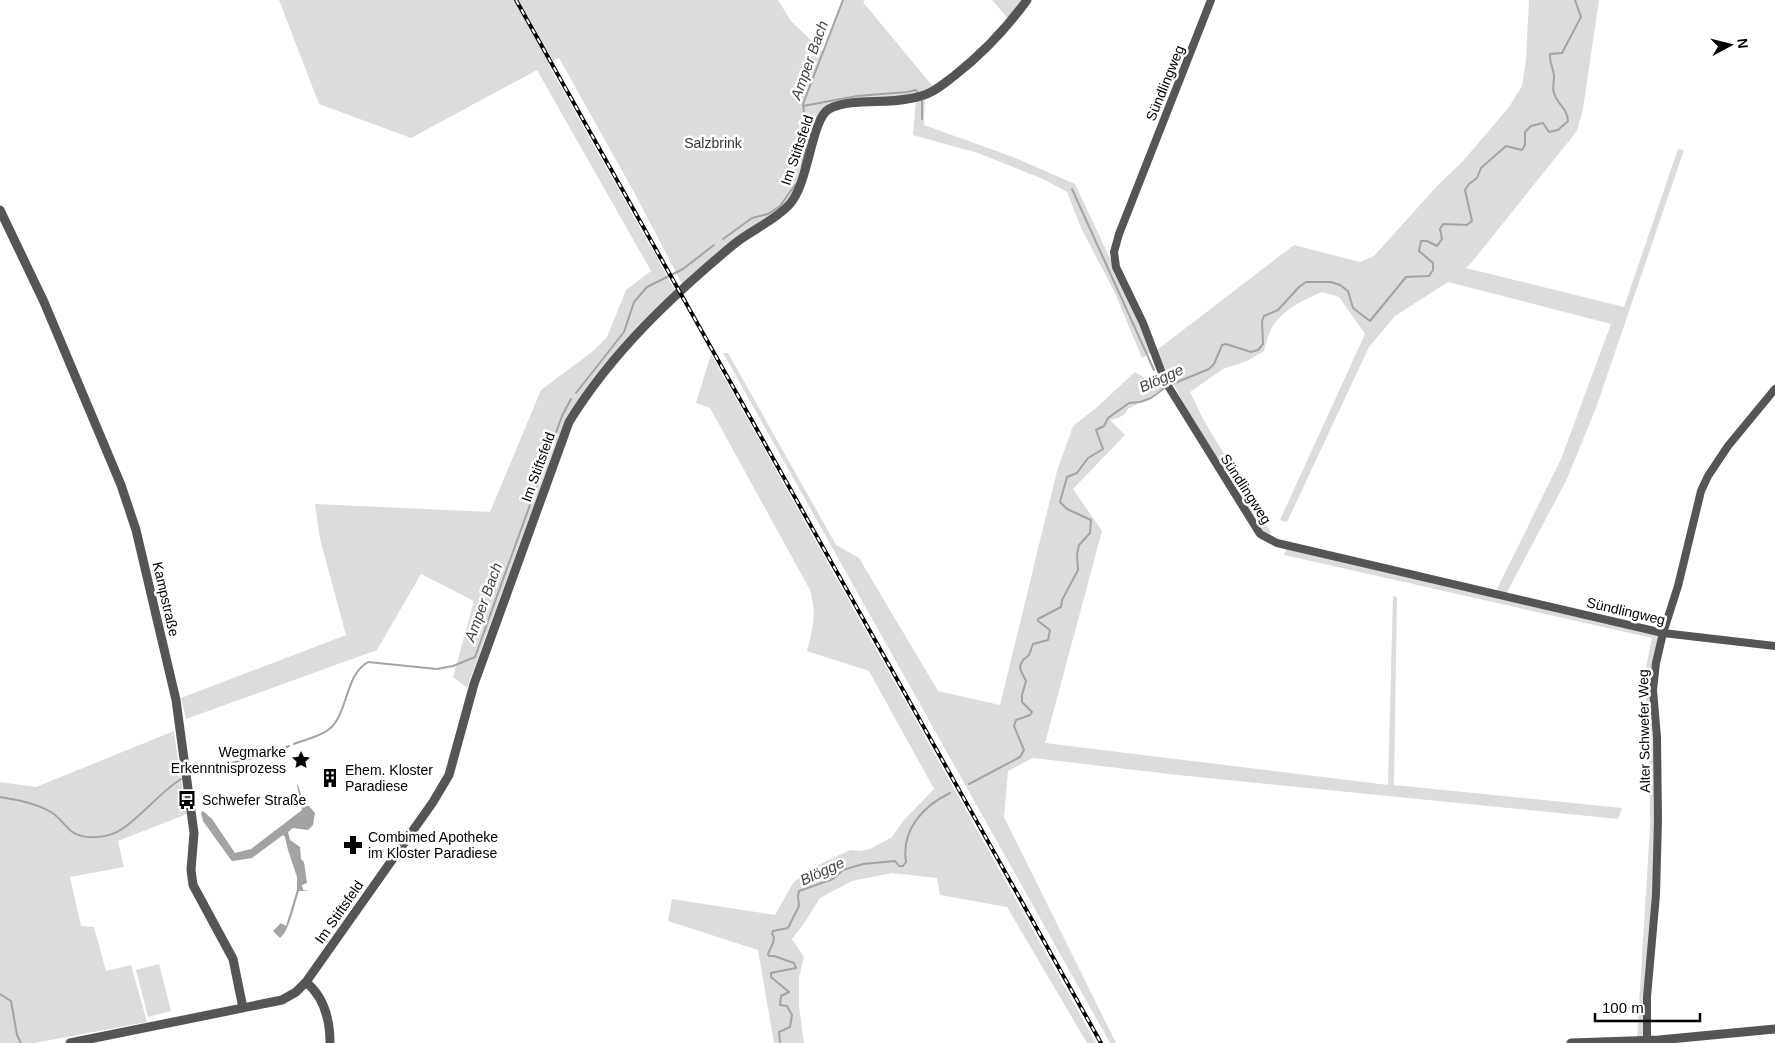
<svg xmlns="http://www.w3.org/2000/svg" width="1775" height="1043" font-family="Helvetica,sans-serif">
<rect width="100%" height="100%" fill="#fff"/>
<!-- green -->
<path fill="#dcdcdc" d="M279 0H778L791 21 823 52 842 0H865L863 2 935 89 906 98 826 109 803 175 785 212 682 284 635 194 559 58 548 64 675 290C633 328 595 372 565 420L467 688 453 677 474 601 421 574 377 650 186 719 181 698 346 635 320 539 315 504 490 512 541 390 592 352 607 337 626 290 651 271 537 70 411 138 319 104Z
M992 0H1025L1010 21Z
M1529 0H1599L1583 109 1577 131 1472 262 1466 268 1624 307 1678 149 1684 150 1596 408 1566 481 1506 594 1496 591 1561 459 1611 324 1448 282 1395 316 1369 347 1287 522 1280 520 1365 334 1339 297 1322 292C1303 300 1282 310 1271 329 1268 335 1266 344 1264 351L1247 361 1223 369 1190 392 1203 419 1271 532 1266 536 1191 421 1172 380 1169 378 1157 350 1294 245 1360 262 1374 256 1438 185 1463 161 1509 107 1522 86 1526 60Z
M925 97 924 125 1013 157 1075 184 1141 324 1152 352 1142 358 1114 291 1081 228 1067 192 1043 179 978 153 913 135 916 98Z
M723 353H728L836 545 859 558 938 691 1000 705 1057 471 1073 426 1096 408 1135 372 1150 381 1167 387 1157 392 1151 399 1139 403 1128 409 1124 415 1118 418 1110 420 1125 435 1073 489 1102 531 1045 743 1388 785 1393 596 1397 597 1394 785 1622 808 1618 819 1178 775 1033 758 1008 771 1004 817 1116 1043H1110Z
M711 354 1096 1043H1087L1007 907 940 895 937 878 892 873 852 881 820 898 805 922 792 939 804 957 799 977V1006L804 1043H774L758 950 668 921 672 899 775 915 793 883 808 870 850 850 861 851 870 849 892 837 903 821 934 789 869 671 807 651C813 627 817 615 810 590L710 408 696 403Z
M1287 547 1656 632 1659 637 1649 677 1655 738 1654 896 1645 1032 1641 1038 1637 1039 1650 826 1649 731 1644 677 1652 638 1284 555Z
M174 731 180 774 187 814 118 841 124 867 70 877 81 926 94 927 106 971 131 965 147 1022 34 1043H0V782L36 787Z
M159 964 171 1011 148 1017 136 970Z"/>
<!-- water -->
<path fill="#a3a3a3" d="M297 785H298L305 806H309L315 813 313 825 308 830 293 828 288 832 290 840 300 847 301 859 304 862 307 883 302 885 303 890 309 891H299C295 902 289 932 280 938L273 931 281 923 286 926 297 890V877L288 850 285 837 283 835 252 858 233 861 231 860 203 821 201 813 203 811 212 819 235 853 251 849 302 810Z"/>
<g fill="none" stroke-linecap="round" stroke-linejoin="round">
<!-- stream -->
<path stroke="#a3a3a3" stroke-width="2" d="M922 101V119
M803 106 857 96 907 92 916 90 918 93
M802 167 807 139 803 104 843 0
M1072 189 1154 370
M723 239 752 218 768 214 780 206 795 185
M1170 385 1209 369 1214 364 1222 345 1226 344 1251 352 1258 350 1263 344 1262 321 1264 316 1278 310 1299 287 1306 282H1331L1340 285 1348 291 1353 308 1370 321 1406 277 1429 276 1433 270V263L1419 251 1421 241H1427L1437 246 1442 239 1440 229 1443 224 1467 225 1472 221 1465 190 1469 184 1477 178 1481 168 1506 146 1522 150 1525 145V132L1531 126 1543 123 1549 132 1558 130 1568 121C1567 107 1558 106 1554 93 1552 88 1554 83 1554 77 1554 69 1549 63 1550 54L1562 53 1581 17 1575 0
M576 393 624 332 634 302 647 287 683 269 714 245
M294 744C307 739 327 735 335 723 348 705 347 674 368 662L437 669 453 666 475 657 562 416 571 399
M193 773 206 768 265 756 289 746
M969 784 1020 757 1024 750 1014 726 1016 720 1030 715 1032 712 1022 702V695L1026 681 1021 671 1020 666 1023 660 1029 655 1033 644 1048 640 1050 630 1038 621V619L1061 607 1062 600 1078 570 1077 554 1079 545 1090 533 1091 520 1067 509 1060 502 1067 477 1077 473 1088 458 1103 449 1096 430 1104 426 1108 418 1129 403 1140 402 1151 398 1166 387
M0 797C18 800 35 803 51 812 59 817 64 825 71 831 84 841 109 838 122 829 143 815 159 793 181 779
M0 994 11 1001 17 1035 21 1043
M780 1043 779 1032 790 1027 792 1015 787 1006 780 1005 781 996 789 992 771 977V973L796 968 794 963 774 956H769L768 954 773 943 774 937 772 934 773 931 788 928 799 906 798 896 799 891 833 879 843 870 863 864 895 861 899 866H903L906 862C901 830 923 806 950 793"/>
<!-- minor -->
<path stroke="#555" stroke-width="8" d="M1211 0 1119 234 1114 252 1116 267 1143 323 1165 381 1260 534 1277 543 1663 633 1775 646
M1647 1043V997L1656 895 1658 819 1657 737 1653 690 1656 663 1663 633 1678 586 1701 491 1708 476 1728 446 1775 389"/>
<!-- tertiary -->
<path stroke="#555" stroke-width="9" d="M0 210 44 302 121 485 136 530 176 700 194 833 191 870 193 885 233 959 243 1008
M306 982C324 997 330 1020 330 1043
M70 1043 282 1000 296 992 306 982 433 802 449 775 474 684 569 422C612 352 672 296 733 245 751 230 773 222 789 205 809 184 811 119 829 109 850 98 883 104 907 99 914 98 923 96 929 93 938 89 946 82 954 76 982 54 1006 29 1027 0
M1571 1043 1659 1040 1775 1029"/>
<!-- rail casing -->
<g stroke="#000" stroke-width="4">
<path id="rail" d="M516 0 1101 1043"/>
</g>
<!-- rail -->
<use href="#rail" stroke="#fff" stroke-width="2" stroke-dasharray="5.5" stroke-linecap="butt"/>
</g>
<!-- icons -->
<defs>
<g id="sight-bare" transform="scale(1.5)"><path d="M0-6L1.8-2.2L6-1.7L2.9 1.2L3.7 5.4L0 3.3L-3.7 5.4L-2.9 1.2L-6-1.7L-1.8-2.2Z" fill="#000" stroke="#fff" stroke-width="2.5" paint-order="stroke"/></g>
<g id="building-bare" transform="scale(1.5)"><path d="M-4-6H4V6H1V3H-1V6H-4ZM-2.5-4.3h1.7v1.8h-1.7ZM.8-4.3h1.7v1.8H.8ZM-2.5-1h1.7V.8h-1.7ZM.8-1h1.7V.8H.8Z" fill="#000" stroke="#fff" stroke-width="2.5" paint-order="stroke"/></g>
<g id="bus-bare" transform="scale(1.5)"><path d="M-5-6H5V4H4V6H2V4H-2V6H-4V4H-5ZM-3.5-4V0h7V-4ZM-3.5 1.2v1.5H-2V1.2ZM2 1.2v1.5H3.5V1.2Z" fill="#000" stroke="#fff" stroke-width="2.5" paint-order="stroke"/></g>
<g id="pharmacy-bare" transform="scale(1.5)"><path d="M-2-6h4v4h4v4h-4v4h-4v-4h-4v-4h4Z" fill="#000" stroke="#fff" stroke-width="2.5" paint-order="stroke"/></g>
</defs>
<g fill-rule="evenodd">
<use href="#sight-bare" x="301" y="760"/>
<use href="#building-bare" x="330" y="778"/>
<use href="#bus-bare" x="187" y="800"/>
<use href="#pharmacy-bare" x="353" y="845"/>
</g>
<g text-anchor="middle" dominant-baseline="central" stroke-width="5" stroke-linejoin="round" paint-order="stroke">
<!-- street labels -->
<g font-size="14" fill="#000" stroke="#fff">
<text transform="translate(1165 83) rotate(-68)">Sündlingweg</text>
<text transform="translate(797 150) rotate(-71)">Im Stiftsfeld</text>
<text transform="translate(538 467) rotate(-70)">Im Stiftsfeld</text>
<text transform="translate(1246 489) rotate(57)">Sündlingweg</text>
<text transform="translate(166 599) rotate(77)">Kampstraße</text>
<text transform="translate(1626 611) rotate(13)">Sündlingweg</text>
<text transform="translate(1644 731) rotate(-91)">Alter Schwefer Weg</text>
<text transform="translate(339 912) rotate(-55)">Im Stiftsfeld</text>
</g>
<!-- park labels -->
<g font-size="14" fill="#333" stroke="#fff">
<text x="713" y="143">Salzbrink</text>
</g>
<!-- poi labels -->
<g font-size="14" fill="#000" stroke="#fff" text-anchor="start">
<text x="286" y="752" text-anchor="end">Wegmarke<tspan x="286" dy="16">Erkenntnisprozess</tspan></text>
<text x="345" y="770">Ehem. Kloster<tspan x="345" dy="16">Paradiese</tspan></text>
<text x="202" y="800">Schwefer Straße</text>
<text x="368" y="837">Combimed Apotheke<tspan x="368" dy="16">im Kloster Paradiese</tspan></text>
</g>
<!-- water labels -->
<g font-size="15" font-style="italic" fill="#444" stroke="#fff">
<text transform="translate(809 60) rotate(-70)">Amper Bach</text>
<text transform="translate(1161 378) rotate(-25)">Blögge</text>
<text transform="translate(483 602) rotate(-70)">Amper Bach</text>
<text transform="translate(822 871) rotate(-25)">Blögge</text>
</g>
</g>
<!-- north arrow -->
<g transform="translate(1730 45) rotate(83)" stroke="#ffffff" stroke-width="4" paint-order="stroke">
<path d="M0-4L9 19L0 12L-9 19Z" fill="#000000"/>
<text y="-8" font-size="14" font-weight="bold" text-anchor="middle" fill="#000000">N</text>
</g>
<!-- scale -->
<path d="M1595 1013v8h105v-8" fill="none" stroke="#000000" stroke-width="2.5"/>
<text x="1602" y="1013" font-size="15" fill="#000000" stroke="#ffffff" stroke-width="4" paint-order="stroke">100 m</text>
</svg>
